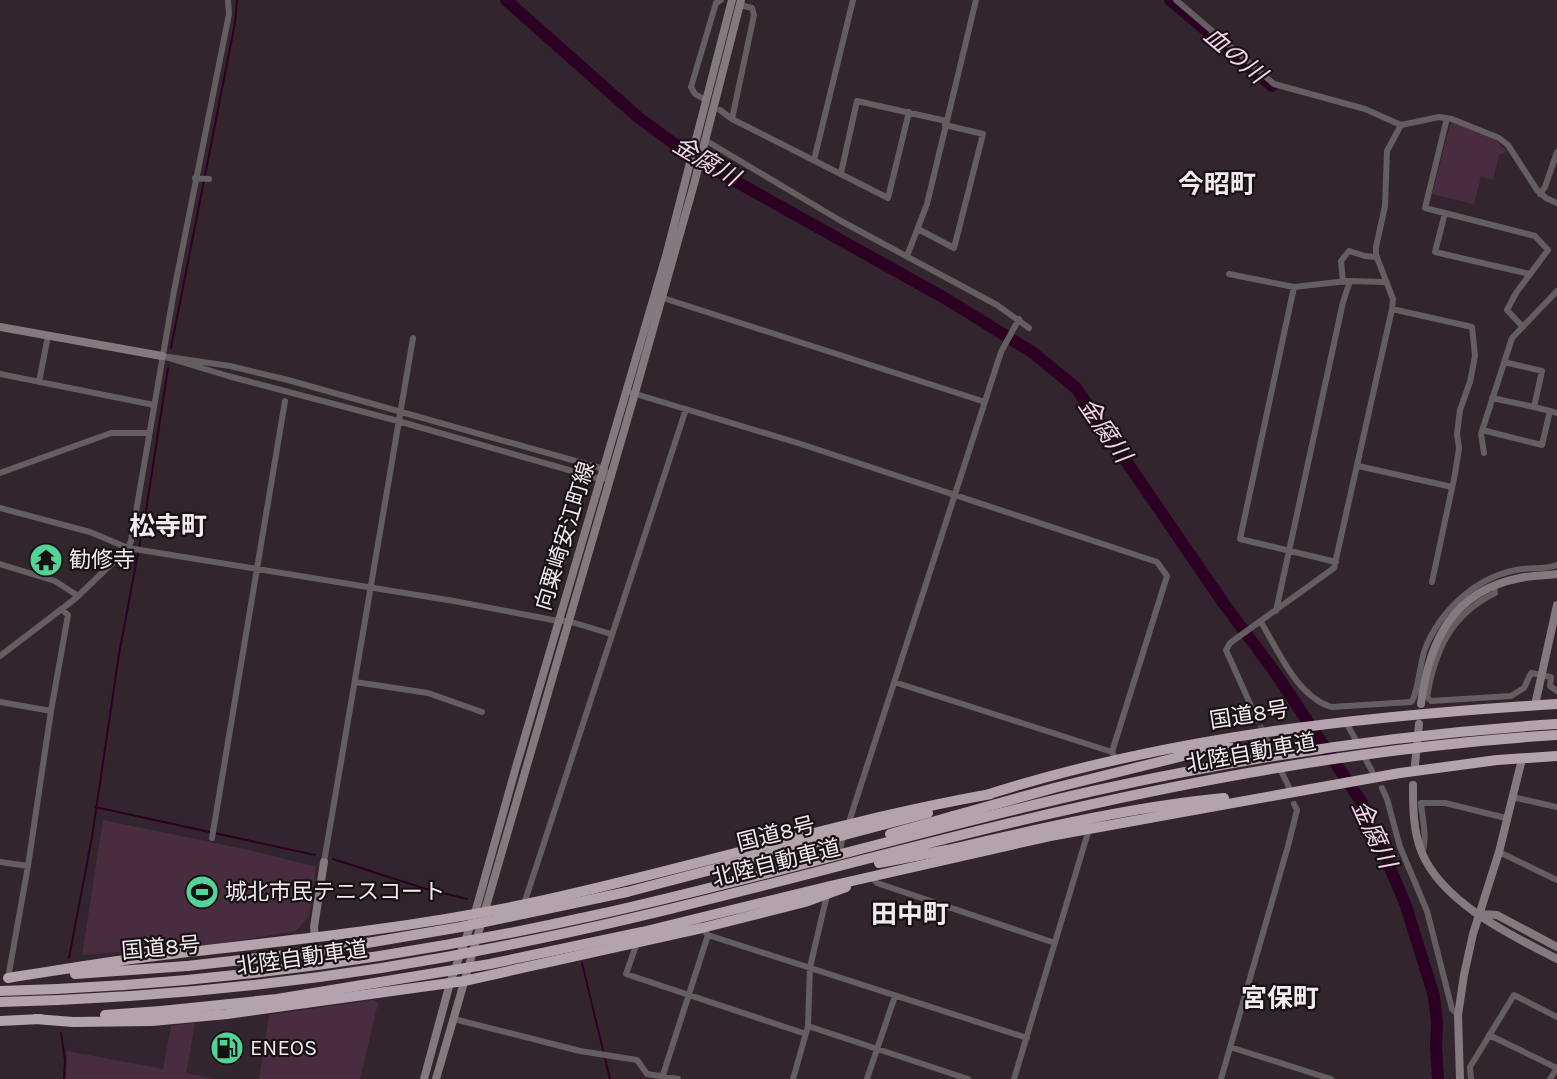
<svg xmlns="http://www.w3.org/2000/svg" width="1557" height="1079" font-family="Karla,'Noto Sans JP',sans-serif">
<rect width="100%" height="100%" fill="#33252e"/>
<!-- green -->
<path fill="#4a2c40" d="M1453 122 1495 140 1507 151 1499 155 1493 180 1481 177 1474 204 1432 194 1450 125Z
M103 820 258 852 316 867 309 916 296 931 216 944 82 955Z
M373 1000 378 1003 360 1079H259L269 1015Z
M195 1023 186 1073 215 1079H66L67 1051 163 1069 171 1026Z"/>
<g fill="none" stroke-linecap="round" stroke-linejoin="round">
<!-- stream -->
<path stroke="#2c0022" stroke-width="2" d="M171 348 235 23 237 0
M95 807 315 855
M333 859 426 889 467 899
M69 958 92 837 119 654 146 511 168 368
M582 963 610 1079
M61 1033 65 1060 64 1079"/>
<!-- river -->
<path stroke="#2c0022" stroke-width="12" d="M506 0 639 118 676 145 719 172 948 300 1032 352 1076 388 1224 604 1274 671 1362 803 1368 825 1375 833 1405 903 1434 996 1437 1022 1436 1048 1438 1079
M1170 0 1272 86"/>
<!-- street-tunnel -->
<path stroke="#50434b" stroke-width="6" stroke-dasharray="6 3" stroke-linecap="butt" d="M1256 717 1264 733"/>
<!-- street -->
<path stroke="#645d62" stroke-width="6" d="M1176 0 1274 84 1365 109 1401 125 1439 117 1452 119 1499 138 1508 145 1537 190 1546 198 1557 203
M740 5 752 8 754 15 732 119 888 198 909 112
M702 98 695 94 691 87 716 3 721 0
M720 110 732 119
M1447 118 1425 208 1535 236 1548 250 1516 293 1507 310 1523 327
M705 140 841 221 997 305 1029 328
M814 160 853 0
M841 173 857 101 946 121
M195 178 209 179
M1540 194 1545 187 1557 152
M1445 213 1435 252 1530 274
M918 229 954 248 983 134 945 125
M907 256 927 204 976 0
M1229 274 1294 287 1347 281 1386 282
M1343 282 1341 261 1349 251 1365 256 1377 257
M1294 287 1240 539 1336 562
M660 297 985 402
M1392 309 1472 327 1475 356 1470 382 1460 410 1457 434 1459 448 1455 474 1432 582
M162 356 230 366 288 380 604 469 611 477 600 479 398 421 228 376Z
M0 374 154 405
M39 382 48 336
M626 391 801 444 1157 562 1167 576 1112 752 1116 759
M1492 398 1534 407 1542 371 1504 362
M1534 407 1550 411
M1482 430 1542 445 1550 411 1557 413
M1484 453 1481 434 1512 338 1557 291
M1358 466 1452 487
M0 473 111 433H149
M0 508 90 532 128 548 454 601 558 621H568L611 634
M0 564 55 581 78 596
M1494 586 1495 593C1450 615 1435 651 1427 697L1431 701 1511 696 1524 688 1531 673 1551 677 1550 686 1557 691
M1276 611 1343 302 1350 281
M1261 622C1279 652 1296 695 1331 707L1411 702C1418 694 1420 662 1425 649 1440 611 1475 578 1516 570 1529 567 1545 570 1557 565
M0 656 76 598 128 548 131 541 174 291 229 14 228 0
M355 682 428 693 482 712
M894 682 1112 752
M0 702 51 711 28 866 8 978
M51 711 68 615 61 609
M1256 717 1226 650 1230 643 1334 568 1392 309 1393 299 1376 255V247L1385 206 1387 151 1401 125
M1348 726 1358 744
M1266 739 1275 757
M1362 753 1372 771
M1279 767 1289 787
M1382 788 1387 799 1400 847 1427 911 1452 1009 1458 1015
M1512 797 1557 807
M848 825 1001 352 1019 319
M212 838 285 401
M1499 852 1557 880
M1422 853C1428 837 1422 819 1421 803H1445L1506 818
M838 857 843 837
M0 862 28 866
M324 862 413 338
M871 877 877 883 1055 943
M524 904 686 409
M702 928 708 935 1027 1038
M637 943 626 974 806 1034
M454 1019 580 1051 637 1060 647 1074 678 1079
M808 1026 968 1079
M1489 1035 1557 1068 1550 1079
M1230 1047 1331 1079
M662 1078 708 935
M793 1079 808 1026 810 967 827 895
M867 1079 895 996
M1014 1079 1089 829
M1221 1079 1288 846 1297 810 1294 804
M1471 1079 1470 1067 1514 995 1557 1017"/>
<!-- secondary -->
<path stroke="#857980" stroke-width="8" d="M0 327 162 356
M1421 704C1429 642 1452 591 1520 578 1532 575 1545 576 1557 574
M1535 705 1557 605
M1415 765 1419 724
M1413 785C1413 808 1413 831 1422 853 1443 903 1511 935 1557 959
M1480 914 1497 915 1557 947
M315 938 314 927 324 862
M424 1079 450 983 475 913 516 767 666 256 732 0
M436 1079 635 393 694 184 741 0
M1460 1079 1458 1015 1464 975 1473 934 1499 852 1522 759"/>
<!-- highway -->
<path stroke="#b4a2ad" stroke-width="10" d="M986 795C1171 736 1364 716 1557 704
M953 816 1054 788 1211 749 1228 743
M947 850C1039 829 1130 807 1224 798
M627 892 928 813
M642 932 830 886 1050 836 1400 773 1497 760 1557 756
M75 974 187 966
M8 978C60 970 111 961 163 955 284 941 406 929 526 904 682 871 834 822 991 794
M105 1015 161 1011
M35 1019 73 1022 152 1021 227 1014 464 981 702 928 805 902 846 887
M0 1021 41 1019"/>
<!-- highway-bridge -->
<path stroke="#b4a2ad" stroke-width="10" d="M890 834 953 816
M879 863 947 850
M187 966 314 952 461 927 627 892
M0 991C199 986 397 959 591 916 759 879 925 829 1093 791 1245 757 1401 734 1557 724
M0 1002C172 998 344 979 513 944 685 910 853 860 1023 820 1199 778 1377 746 1557 735
M161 1011 277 999 490 964 642 932"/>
</g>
<!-- icons -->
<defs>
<g id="temple-disc" transform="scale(1.725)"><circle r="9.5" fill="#52d397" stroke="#171115"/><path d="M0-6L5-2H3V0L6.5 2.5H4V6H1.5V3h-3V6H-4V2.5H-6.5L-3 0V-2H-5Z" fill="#111"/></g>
<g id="stadium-disc" transform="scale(1.725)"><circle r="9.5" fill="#52d397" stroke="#171115"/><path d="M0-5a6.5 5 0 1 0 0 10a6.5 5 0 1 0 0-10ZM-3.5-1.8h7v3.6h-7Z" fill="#111"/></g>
<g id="fuel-disc" transform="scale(1.725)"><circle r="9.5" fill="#52d397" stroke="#171115"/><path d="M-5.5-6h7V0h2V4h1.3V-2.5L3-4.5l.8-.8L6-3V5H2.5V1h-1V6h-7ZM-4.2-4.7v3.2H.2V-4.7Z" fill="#111"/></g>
</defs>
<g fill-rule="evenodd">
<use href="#temple-disc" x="46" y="560"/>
<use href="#stadium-disc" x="202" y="892"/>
<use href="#fuel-disc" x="227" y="1048"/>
</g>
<g text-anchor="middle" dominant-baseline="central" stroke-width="4.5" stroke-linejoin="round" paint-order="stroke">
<!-- street labels -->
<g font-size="22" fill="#f3eaef" stroke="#171115">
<text transform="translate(565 536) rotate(-73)">向粟崎安江町線</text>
<text transform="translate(1249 715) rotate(-9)">国道8号</text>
<text transform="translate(1251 753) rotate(-10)">北陸自動車道</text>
<text transform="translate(776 834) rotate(-14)">国道8号</text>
<text transform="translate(776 863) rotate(-14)">北陸自動車道</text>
<text transform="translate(161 948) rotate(-5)">国道8号</text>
<text transform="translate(302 958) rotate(-8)">北陸自動車道</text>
</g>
<!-- poi labels -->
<g font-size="22" fill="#f3eaef" stroke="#171115" text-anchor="start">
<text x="69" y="560">勧修寺</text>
<text x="225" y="892">城北市民テニスコート</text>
<text x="250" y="1048">ENEOS</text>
</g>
<!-- water labels -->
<g font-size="24" font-style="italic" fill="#f5d4e9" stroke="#171115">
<text transform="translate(1235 55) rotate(40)">血の川</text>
<text transform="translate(706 161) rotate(31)">金腐川</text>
<text transform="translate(1105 430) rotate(55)">金腐川</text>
<text transform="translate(1374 834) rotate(65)">金腐川</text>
</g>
<!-- quarter labels -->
<g font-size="26" font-weight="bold" fill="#f3eaef" stroke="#171115">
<text x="1217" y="184">今昭町</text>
<text x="168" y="526">松寺町</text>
<text x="910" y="914">田中町</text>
<text x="1280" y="998">宮保町</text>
</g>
</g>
</svg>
